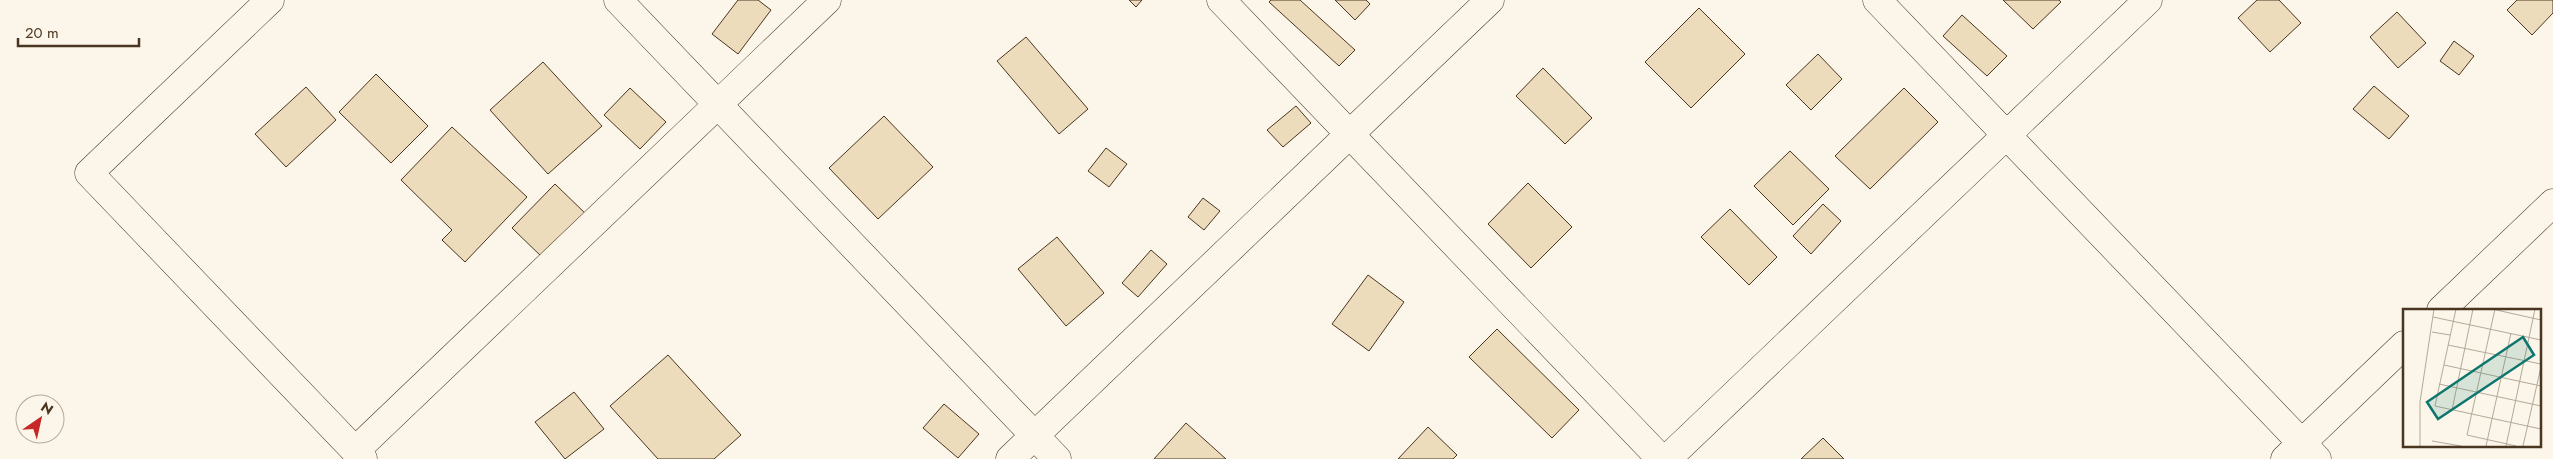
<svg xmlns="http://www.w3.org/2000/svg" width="2553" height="459" font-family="Jost,sans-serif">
<rect width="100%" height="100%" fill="#fbf6e9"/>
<!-- building -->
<path fill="#ecdcbc" stroke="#4a3520" d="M738 0H758L771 10 738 54 712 34Z
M1129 0H1142L1136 7Z
M1271 0H1300L1355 50 1339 66 1269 2Z
M1335 0H1366L1370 4 1355 20Z
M2003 0H2059L2061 2 2033 29Z
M2257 0H2279L2301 23 2270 52 2238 18Z
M2517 0H2553V13L2532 35 2507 10Z
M1699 8 1745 54 1691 108 1645 62Z
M2397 12 2426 43 2398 68 2370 37Z
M1962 15 2007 56 1987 76 1943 36Z
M1026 37 1088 109 1059 134 997 61Z
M2454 41 2474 56 2459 75 2440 61Z
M1818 54 1842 79 1811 110 1786 85Z
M543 62 602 126 548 174 490 110Z
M1543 68 1592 118 1565 144 1516 96Z
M376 74 428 126 391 163 339 112Z
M2374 86 2409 116 2389 139 2353 109Z
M306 87 336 120 286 167 255 134Z
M630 88 666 122 640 149 604 115Z
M1904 88 1938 122 1870 189 1835 156Z
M1296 106 1311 123 1283 147 1267 130Z
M884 116 933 167 878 219 829 168Z
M452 127 527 197 465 262 442 240 452 230 401 180Z
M1106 148 1127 164 1109 187 1088 171Z
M1790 151 1829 189 1793 225 1754 186Z
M1528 183 1572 227 1531 268 1488 224Z
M555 184 588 216 544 259 512 228Z
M1203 198 1220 211 1204 230 1188 217Z
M1823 204 1841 221 1811 254 1793 236Z
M1730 209 1777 257 1749 285 1701 237Z
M1057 237 1104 293 1066 326 1018 269Z
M1151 250 1167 264 1138 297 1122 283Z
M1368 275 1404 302 1369 351 1332 324Z
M1497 329 1579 410 1552 438 1469 357Z
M668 355 741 435 714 459H658L610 406Z
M574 392 604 429 565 459 535 422Z
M944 404 979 434 958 458 923 428Z
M1186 423 1226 459H1154Z
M1428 427 1457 455 1453 459H1398Z
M1823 438 1844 459H1801Z"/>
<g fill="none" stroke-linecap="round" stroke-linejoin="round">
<!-- minor casing -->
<g stroke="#4a3520" stroke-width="29">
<path id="minor" d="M270 0 89 173 363 459
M618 0 1057 459
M1221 0 1661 459
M1877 0 2317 459
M2441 310 2553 203
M355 451 827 0
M1010 459 1490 0
M1667 459 2148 0
M2285 459 2404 345"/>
</g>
<!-- minor -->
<use href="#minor" stroke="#fbf6e9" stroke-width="28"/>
</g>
<!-- overview -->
<g transform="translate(2403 309)">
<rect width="138" height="138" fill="#fbf6e9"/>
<path fill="none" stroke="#b4a999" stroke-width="1" d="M53 0 32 97 138 120M89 0 138 11M92 0 64 126 113 137M30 8 138 31M29 23 47 26M45 36 138 55M41 56 138 77M36 75 138 97M49 101 70 0M29 132 58 137M17 137V93L31 0M83 137 108 24M103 137 132 0M120 137 138 58"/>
<path fill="#0f766e" fill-opacity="0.15" stroke="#0f766e" stroke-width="2.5" d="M120 28 131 46 35 110 24 93Z"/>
<rect width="138" height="138" fill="none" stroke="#4a3520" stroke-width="2.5"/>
</g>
<!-- north arrow -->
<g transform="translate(40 419) rotate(34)"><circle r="24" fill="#fbf6e9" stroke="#b4a999"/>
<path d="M0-4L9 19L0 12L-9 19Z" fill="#c62828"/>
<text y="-8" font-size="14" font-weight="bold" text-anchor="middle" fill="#4a3520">N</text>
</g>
<!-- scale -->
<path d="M18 38v8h121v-8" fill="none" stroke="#4a3520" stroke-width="2.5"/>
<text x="25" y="38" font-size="15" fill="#4a3520" stroke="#fbf6e9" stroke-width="4" paint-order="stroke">20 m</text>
</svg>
